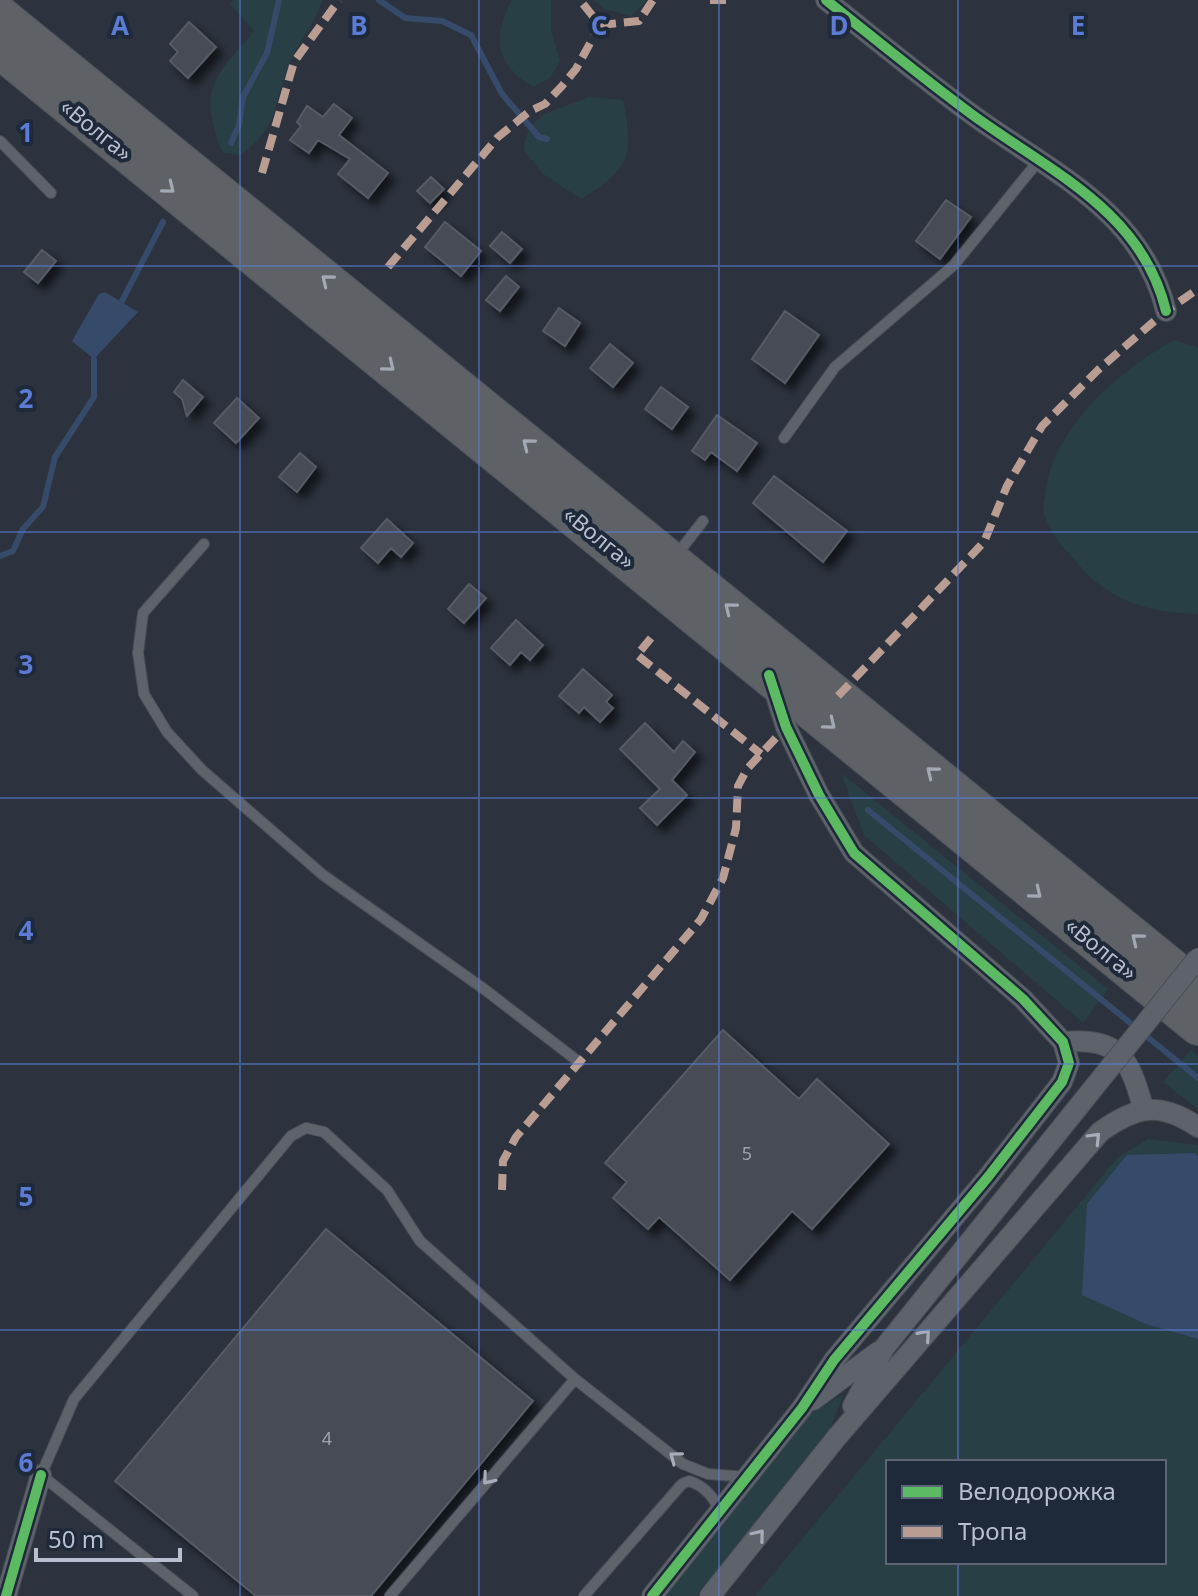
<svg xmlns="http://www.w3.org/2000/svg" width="1198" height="1596" font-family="'Noto Sans',sans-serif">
<defs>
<filter id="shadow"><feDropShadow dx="7" dy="7" stdDeviation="4" flood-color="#0009"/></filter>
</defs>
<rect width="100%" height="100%" fill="#2c333e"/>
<!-- green -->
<path fill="#283f45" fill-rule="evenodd" d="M233 0H323C315 23 300 39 291 60 273 100 281 129 239 155L224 153C216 141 215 132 212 118 203 79 231 61 254 31L230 4Z
M512 0H551V31L560 61 550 78 533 87C495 64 492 37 512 0Z
M594 0H646V2L631 16 604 9Z
M588 97 623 100C634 156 631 168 581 199L543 174 524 150C527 111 556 112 588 97Z
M1174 340 1198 347V614C1150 613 1110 602 1078 564 1065 549 1049 533 1044 513 1042 507 1045 497 1046 489 1056 425 1120 370 1174 340Z
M841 773 1108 989 1083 1023 864 835Z
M1191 1050 1198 1056V1109L1163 1082Z
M1148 1139 1198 1145V1596H755L1118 1157ZM888 1462H1164V1562H888Z
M844 1394 829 1431 697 1596H663L810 1414Z"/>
<!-- water -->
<path fill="#364a69" d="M105 292 138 312 94 359 72 341 99 294Z
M1195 1153 1198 1156V1339L1146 1324 1082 1295 1087 1204 1127 1155Z"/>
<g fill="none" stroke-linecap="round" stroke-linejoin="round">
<!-- stream -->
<path stroke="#364a69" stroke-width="6" d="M379 0 405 18 442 21 471 35 502 94 539 137 547 139
M231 143 239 125 243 97 267 53 279 0
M122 301 163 222
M0 556 13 551 23 529 43 507 55 457 94 397V359
M868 810 1198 1078"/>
</g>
<!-- building -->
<path fill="#464b54" stroke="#555b65" stroke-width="2" filter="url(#shadow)" d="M189 22 216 47 188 78 170 61 178 52 170 44Z
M334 104 352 118 339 135 388 173 368 198 338 174 350 159 318 140 309 153 290 140 301 126 297 122 307 106 323 117Z
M431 177 444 189 430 203 417 191Z
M946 200 971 217 940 259 916 241Z
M445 222 481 251 461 276 425 247Z
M502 232 522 249 510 263 490 246Z
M42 250 56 261 38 283 24 272Z
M506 276 519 287 500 311 486 300Z
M559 308 580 323 565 346 543 331Z
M785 311 819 335 785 383 752 359Z
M610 344 633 363 613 387 590 368Z
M183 380 203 397 187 416 182 399 174 392Z
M661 387 688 407 672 429 645 409Z
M237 398 259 418 236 443 214 423Z
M717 415 757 443 737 471 711 452 705 460 692 451Z
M300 453 316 467 297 492 279 477Z
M774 476 847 531 823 562 753 503Z
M387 519 413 543 401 557 391 548 378 563 361 548Z
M469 584 486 598 464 623 448 609Z
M516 620 543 645 530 660 521 652 510 665 491 648Z
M583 669 612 695 606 702 613 708 600 722 584 707 579 713 559 696Z
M645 723 674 752 683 741 695 752 672 780 687 795 657 825 640 808 660 789 620 749Z
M723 1030 799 1099 817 1079 889 1144 812 1229 792 1211 730 1280 659 1217 648 1229 613 1198 627 1182 605 1163Z
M326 1229 533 1401 371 1596H256L115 1481Z"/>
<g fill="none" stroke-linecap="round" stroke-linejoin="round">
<!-- lane casing -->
<g stroke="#494e56" stroke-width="12">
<path id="lane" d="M0 141 51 193
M784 438 835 367 954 265 1040 159
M204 544 143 613 138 653 144 694 167 732 202 770 323 875 484 989 579 1062
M675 557 703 521
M193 1596 41 1475 74 1399 291 1136 306 1128 324 1132 387 1190 420 1241 575 1379
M390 1596 575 1379 683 1464 708 1474 747 1477
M584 1596 682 1484 689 1481C705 1486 714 1497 720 1512"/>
</g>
<!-- street casing -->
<g stroke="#494e56" stroke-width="22">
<path id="street" d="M826 0C874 38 921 77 970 113 1047 170 1142 210 1166 311
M1063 1042C1120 1037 1129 1058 1143 1107
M813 1400 878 1352
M853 1406 884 1348 1009 1193
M6 1596 41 1475
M652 1596 802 1408 834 1360 988 1177 1062 1082 1069 1063 1063 1042 1023 999 854 853 819 795 786 727 773 686
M710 1596 837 1437 1100 1132C1136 1106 1159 1101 1198 1127"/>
</g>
<!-- highway casing -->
<g stroke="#494f59" stroke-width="38">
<path id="highway" d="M0 14 1198 988
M0 51 1198 1027"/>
</g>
<!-- lane -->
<use href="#lane" stroke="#5e626b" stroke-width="10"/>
<!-- street -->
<use href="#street" stroke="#5e626b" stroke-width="20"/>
<!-- highway -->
<use href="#highway" stroke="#5e6165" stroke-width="36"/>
<!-- street-bridge casing -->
<g stroke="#494e56" stroke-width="22" stroke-linecap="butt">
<path id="street-bridge" d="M1009 1193 1198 958"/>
</g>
<!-- street-bridge -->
<use href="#street-bridge" stroke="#5e626b" stroke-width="20"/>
<!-- quiet -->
<path stroke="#b99d93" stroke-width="8" stroke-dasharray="16 8" stroke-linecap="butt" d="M710 0H731
M600 25 639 21 653 0
M262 173 294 62 339 0
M388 267 498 137 530 111 545 104 562 86 576 69 600 25 580 0
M651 638 637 655 761 754
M838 696 984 542 1007 486 1042 426 1098 370 1166 311 1198 289
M502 1190 503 1161 516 1137 701 919 723 878 736 828 738 786 747 769 786 727"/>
<!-- cycleway casing -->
<g stroke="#1e293a" stroke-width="15">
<path id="cycleway" d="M826 0C874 38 921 77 970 113 1047 170 1142 210 1166 311
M6 1596 41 1475
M652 1596 802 1408 834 1360 988 1177 1062 1082 1069 1063 1063 1042 1023 999 854 853 819 795 786 727 769 675"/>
</g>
<!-- cycleway -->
<use href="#cycleway" stroke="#5cba63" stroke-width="10"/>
</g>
<!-- one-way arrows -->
<defs><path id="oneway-chevron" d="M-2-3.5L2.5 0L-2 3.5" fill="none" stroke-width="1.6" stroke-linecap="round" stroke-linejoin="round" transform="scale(2)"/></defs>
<g stroke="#a2a8b4">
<use href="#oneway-chevron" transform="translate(169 188) rotate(39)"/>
<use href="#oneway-chevron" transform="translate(327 280) rotate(-141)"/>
<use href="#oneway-chevron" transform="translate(389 366) rotate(39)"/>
<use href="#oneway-chevron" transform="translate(528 444) rotate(-141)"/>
<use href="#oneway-chevron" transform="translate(730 608) rotate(-141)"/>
<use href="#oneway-chevron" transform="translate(830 724) rotate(39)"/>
<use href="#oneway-chevron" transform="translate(932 772) rotate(-141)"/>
<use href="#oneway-chevron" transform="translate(1036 893) rotate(39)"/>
<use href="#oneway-chevron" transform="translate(1137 939) rotate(-141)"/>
</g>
<g stroke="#a6acba">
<use href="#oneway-chevron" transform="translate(1095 1138) rotate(-46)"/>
<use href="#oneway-chevron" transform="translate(925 1335) rotate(-49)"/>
<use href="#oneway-chevron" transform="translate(675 1457) rotate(-143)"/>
<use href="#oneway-chevron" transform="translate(488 1479) rotate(130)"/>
<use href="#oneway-chevron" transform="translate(759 1535) rotate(-51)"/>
</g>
<!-- grid -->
<path fill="none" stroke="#5b7bd4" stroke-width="2" stroke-opacity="0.55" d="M240 0V1596M479 0V1596M719 0V1596M958 0V1462M0 266H1198M0 532H1198M0 798H1198M0 1064H1198M0 1330H1198M958 1562V1596"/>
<g text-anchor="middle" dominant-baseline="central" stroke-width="8" stroke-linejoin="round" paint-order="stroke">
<!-- number labels -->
<g font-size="18" fill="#9ca2b0">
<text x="747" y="1153">5</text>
<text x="327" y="1438">4</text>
</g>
<!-- street labels -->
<g font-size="22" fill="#b8bfce" stroke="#1e293a">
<text transform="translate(97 129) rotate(39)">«Волга»</text>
<text transform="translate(600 537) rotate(39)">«Волга»</text>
<text transform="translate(1102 948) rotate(39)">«Волга»</text>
</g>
</g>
<g font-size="26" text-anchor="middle" font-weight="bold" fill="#5b7bd4" stroke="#1e293a" stroke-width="8" stroke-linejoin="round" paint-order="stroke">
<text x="120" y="35">A</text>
<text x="359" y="35">B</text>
<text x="599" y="35">C</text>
<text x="839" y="35">D</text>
<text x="1078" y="35">E</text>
<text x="26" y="142">1</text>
<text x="26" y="408">2</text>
<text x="26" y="674">3</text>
<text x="26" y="940">4</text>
<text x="26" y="1206">5</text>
<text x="26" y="1472">6</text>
</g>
<!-- legend -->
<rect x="886" y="1460" width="280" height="104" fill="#1e293a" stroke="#5c6575" stroke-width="2"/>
<rect x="902" y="1486" width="40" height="12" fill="#5cba63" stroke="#5c6575" stroke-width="2"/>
<text x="958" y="1500" font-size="24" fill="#b8bfce">Велодорожка</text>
<rect x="902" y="1526" width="40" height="12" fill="#b99d93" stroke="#5c6575" stroke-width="2"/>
<text x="958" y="1540" font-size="24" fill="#b8bfce">Тропа</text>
<!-- scale -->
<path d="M36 1548v12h144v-12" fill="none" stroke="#b8bfce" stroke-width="4"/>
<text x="48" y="1548" font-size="24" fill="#b8bfce" stroke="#1e293a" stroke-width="6" paint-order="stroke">50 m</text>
</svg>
